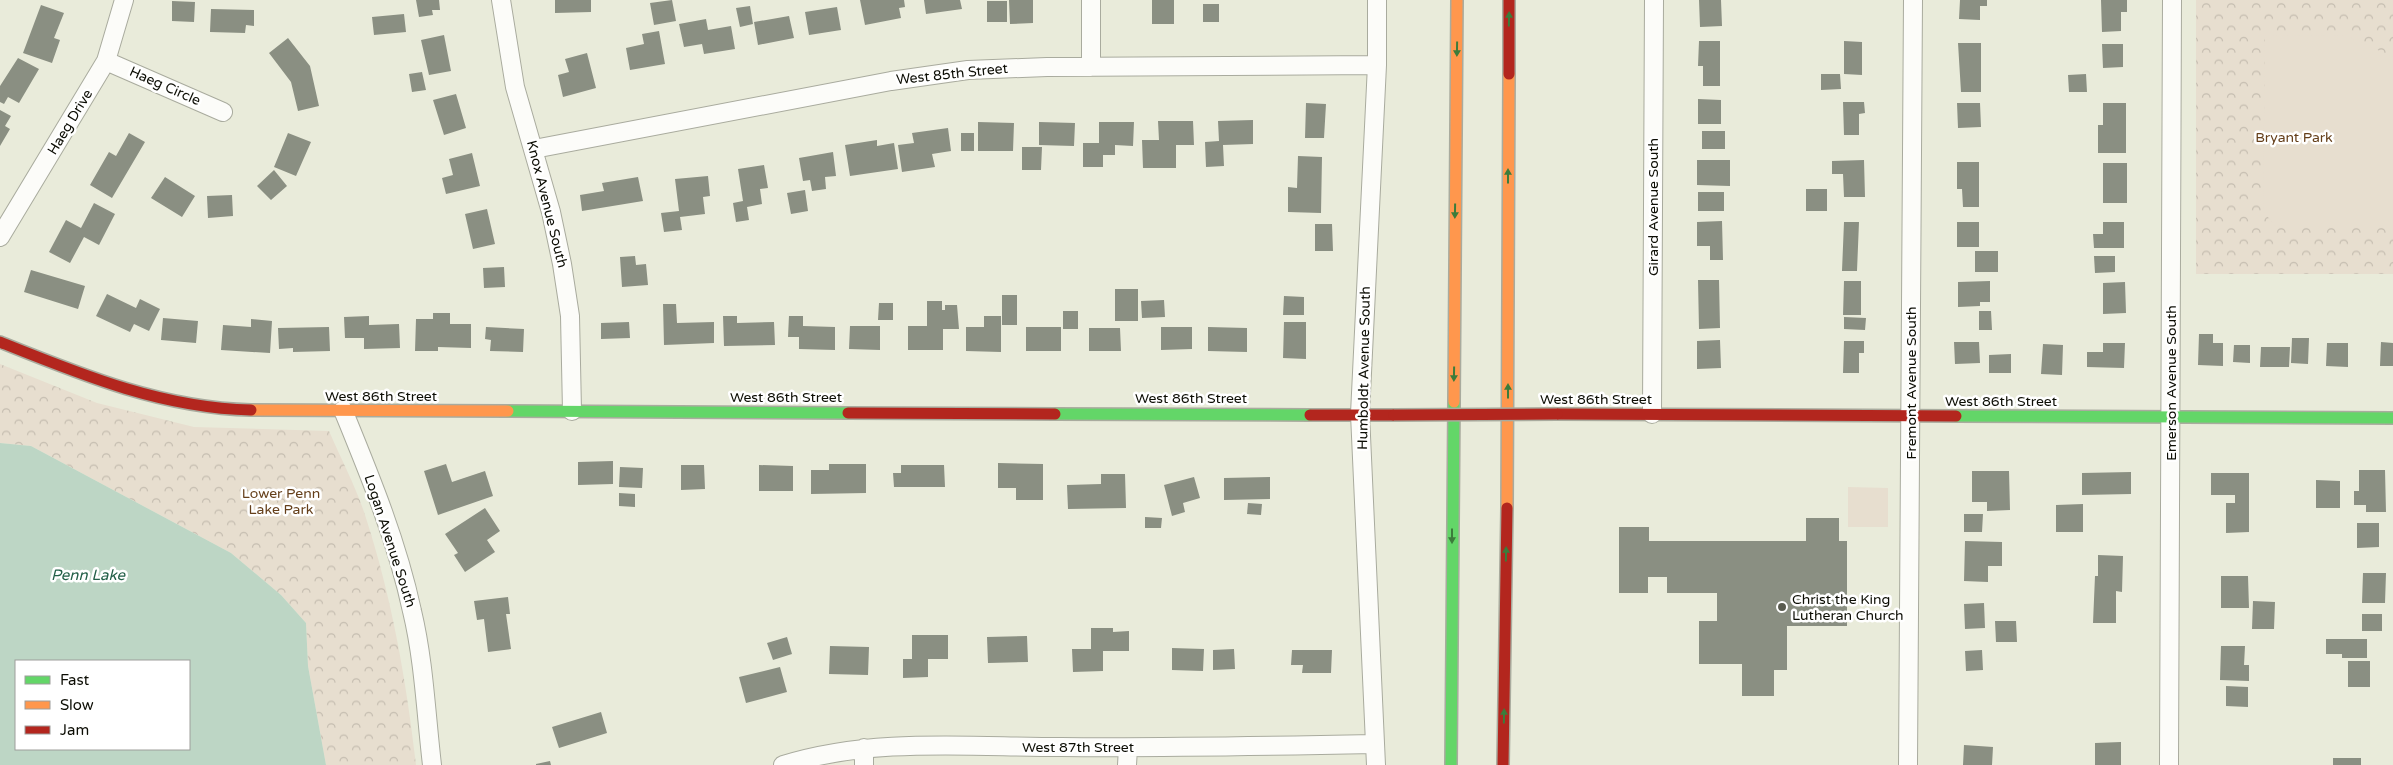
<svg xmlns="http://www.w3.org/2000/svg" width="2393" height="765" font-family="'Varela Round',sans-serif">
<defs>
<pattern id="park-crowns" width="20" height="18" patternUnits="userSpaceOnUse" patternTransform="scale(1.25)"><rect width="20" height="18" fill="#e7decf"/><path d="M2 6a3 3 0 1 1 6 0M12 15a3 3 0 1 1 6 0" fill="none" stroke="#c5bdb0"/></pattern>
</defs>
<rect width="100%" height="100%" fill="#e9ebda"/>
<!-- park -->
<path fill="url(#park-crowns)" d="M2196 0H2393V274H2196Z
M0 364 97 403 194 427 329 431C341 459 356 487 365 515 392 598 406 679 416 765H326L308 666 306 623 281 595 231 553 31 446 0 443Z"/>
<!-- garden -->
<path fill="#e7decf" d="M2265 35 2347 36 2393 57V227H2276L2263 211Z
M1848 487 1888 488V527H1848Z"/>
<!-- water -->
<path fill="#bdd6c5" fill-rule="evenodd" d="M0 443 31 446 231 553 281 595 306 623 308 666 326 765H0ZM16 661H189V749H16Z"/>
<!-- building -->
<path fill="#8a8f82" d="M416 0H439L440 10H432L433 15 419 17Z
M555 0H591V12L555 13Z
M672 0 676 21 654 25 650 3Z
M860 0H904L905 7 899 8 901 18 865 25Z
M924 0H960L962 9 926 14Z
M1009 0H1033V23L1010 24Z
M1152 0H1174V24H1152Z
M1699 0H1721L1722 26 1700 27Z
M1960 0H1987V6H1980V20L1959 19Z
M2101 0H2127V12H2121V31L2102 32Z
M172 1 195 2 194 22 172 21Z
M987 1H1007V22H987Z
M1203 4H1219V22H1203Z
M41 5 64 13 54 38 60 40 52 63 23 53Z
M750 6 753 24 740 27 736 8Z
M837 7 841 30 809 35 805 12Z
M211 9 254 10V26L246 25 245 33 210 32Z
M404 14 406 32 374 35 372 17Z
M789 16 794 38 758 45 754 22Z
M706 19 708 30 731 26 735 49 704 54 702 44 684 47 679 24Z
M659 31 665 64 630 70 626 48 644 44 642 34Z
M444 35 451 71 429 75 421 40Z
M288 38 310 66 319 106 298 111 291 82 269 53Z
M1699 41H1720V86H1703V66H1698Z
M1844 41 1862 42V75L1844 74Z
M1958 43H1981V92H1961Z
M2102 44H2123V67L2103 68Z
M587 53 596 88 563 97 558 75 569 72 565 59Z
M18 58 39 69 19 103 8 97 4 104 0 102V86Z
M422 72 426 90 412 92 409 74Z
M1821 74H1840L1841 89 1821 90Z
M2086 74 2087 92H2069L2068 75Z
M456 94 466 128 444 135 433 100Z
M1698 99 1721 100V124H1698Z
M1843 102H1864L1865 113 1859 114V135H1844Z
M1306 103 1326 104 1324 138H1305Z
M1957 103H1980L1981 127 1958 128Z
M2103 103H2126V153H2098V125H2103Z
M0 110 11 116 5 126 10 129 0 146Z
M1253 120V144L1223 145 1224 166 1206 167 1205 142 1219 141 1218 121Z
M1158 121H1193L1194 145H1176V168H1143L1142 140H1159Z
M978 122 1014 123 1013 151H978Z
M1039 122 1075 123 1074 146 1039 145Z
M1099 122H1134L1133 146 1115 145V155H1103V167H1083V143H1099Z
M948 128 951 151 932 154 935 167 902 172 898 145 914 143 912 133Z
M1702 131H1725V149H1702Z
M129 133 145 142 112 198 90 185 109 152 116 156Z
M288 133 311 142 296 176 274 167Z
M961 133H974V151H961Z
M877 140V146L894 143 898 169 850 176 845 145Z
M1022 147H1042L1041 170H1022Z
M833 152 836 176 825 177 826 189 812 191 810 180 803 181 799 158Z
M472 153 480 186 446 194 442 178 453 175 449 159Z
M1298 156 1322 157 1321 213 1288 212V187L1297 188Z
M1697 160H1730V186L1697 185Z
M1864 160 1865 197H1844L1843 174H1832V161Z
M1957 162H1979V207H1963L1962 189H1957Z
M2103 163H2127V203H2103Z
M764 165 768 188 760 189 762 204 747 207 749 220 736 222 733 203 743 201 738 169Z
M274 170 287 186 271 200 257 186Z
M708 176 710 196 703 197 705 214 680 217 682 230 664 232 661 213 679 211 675 179Z
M165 177 195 196 182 217 151 198Z
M638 177 643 201 582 211 580 195 604 191 602 183Z
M1806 189H1827V211H1806Z
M805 190 808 211 791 214 787 193Z
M1698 192H1724V211H1698Z
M232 195 233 216 208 218 207 196Z
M94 203 115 214 99 245 84 237 70 263 49 252 66 220 81 228Z
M487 209 495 244 473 249 465 214Z
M1722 221 1723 260H1710V246H1697V222Z
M1844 222H1859L1857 271H1842Z
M1957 222H1979V247H1957Z
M2103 222H2124V248H2094L2093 234H2103Z
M1315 224H1332L1333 251H1315Z
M1975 251H1998V272H1975Z
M635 256 636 265 646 264 648 285 622 287 620 257Z
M2094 256H2115V272L2095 273Z
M504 267 505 287 484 288 483 268Z
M31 270 85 286 78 309 24 292Z
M1698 280H1719L1720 328 1699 329Z
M1844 281H1861V315H1843Z
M1990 281V302H1980V306L1958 307V282Z
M2125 282 2126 313 2103 314V283Z
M1115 289H1138V321H1115Z
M107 294 136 308 140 299 160 309 149 331 134 324 130 332 96 316Z
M1002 295H1017V325H1002Z
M1284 296 1304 297V315H1283Z
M1164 300 1165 317 1142 318 1141 301Z
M927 301H942V310H945V305H957L959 329H943V350H908V326H927Z
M879 303H893V320H878Z
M663 304H676L677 323 714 322V343L664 345Z
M1063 311H1078V329H1063Z
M1979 311H1991L1992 330H1979Z
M433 313H450V324H471V348L438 347V351H415L416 319H433Z
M369 316V325L399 324 400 348 364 349V338H345L344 317Z
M723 316H737V323L774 322 775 345 724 346Z
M789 316H803V326L835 327V350L799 349V337H788Z
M984 316H1001V352L966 351V327H984Z
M1844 317 1866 318 1865 330 1844 329Z
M163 318 198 321 196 343 161 340Z
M251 319 272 321 270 353 221 350 223 325 251 327Z
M629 322 630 338 601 339V323Z
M1284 322H1306V359L1283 358Z
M850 326H880V350L849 349Z
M329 327 330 351 293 352V348L279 349 278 328Z
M486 327 524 329 523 352 490 351 491 340 485 339Z
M1026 327H1061V351H1026Z
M1161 327H1192V349L1161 350Z
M1208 327 1247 328V352L1208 351Z
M1089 328H1120L1121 351H1089Z
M2199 334H2213V343H2223V366L2198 365Z
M2292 338H2309L2308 364 2291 363Z
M1720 340 1721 368 1697 369V341Z
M1844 341H1864V353H1859V373H1843Z
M1954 342H1979L1980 363 1955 364Z
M2381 342 2393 343V366H2380Z
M2103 343H2125L2124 368 2087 367V352H2103Z
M2327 343H2348V367L2326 366Z
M2043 344 2063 345 2062 375 2041 374Z
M2234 345H2250V363L2233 362Z
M2261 347H2290L2289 367H2260Z
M2011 354V373H1989V355Z
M613 461V484L578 485V462Z
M998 463 1043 464V500H1016V488H998Z
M446 464 452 482 485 471 493 496 438 515 424 471Z
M829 464H866V493L811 494V470H829Z
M681 465H704L705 489 681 490Z
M759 465 793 466V491H759Z
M901 465H944L945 487H894L893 473H901Z
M620 467 643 468 642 488 619 487Z
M2359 470H2385L2386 512H2366V505H2354V491H2359Z
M1972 471H2009L2010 510 1987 511V502H1972Z
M2131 472V494L2082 495V473Z
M2211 473H2249V532L2226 533V503H2235V495H2211Z
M1101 474H1125L1126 508 1068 509 1067 485 1101 484Z
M1194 477 1200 498 1183 503 1185 512 1172 516 1164 485Z
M1270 477V499L1224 500V478Z
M2316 480 2340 481V508H2316Z
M619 493 635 494V507L619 506Z
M1248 503 1262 504 1261 515 1247 514Z
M2083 504V532H2056V505Z
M485 508 500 531 487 540 495 552 465 572 454 555 458 553 445 534Z
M1964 514H1983L1982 532H1964Z
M1145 517 1162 518 1161 528H1145Z
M1806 518H1839V541H1847V626H1787V670H1774V696H1742V664H1699V621H1717V593H1667V577H1648V593H1619V527H1649V541H1806Z
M2357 523H2379V547L2357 548Z
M1965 541 2002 542V566H1988V582L1964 581Z
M2098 555 2123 556 2122 592 2116 591V623H2093L2095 576H2098Z
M2363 573H2386L2385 603H2362Z
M2221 576H2248L2249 608H2221Z
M508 597 510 614H506L511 649 488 652 484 619 477 620 474 601Z
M2253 601 2275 602 2274 629H2252Z
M1984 603 1985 628 1965 629 1964 604Z
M2362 614H2382V631H2362Z
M1995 621H2016L2017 642H1996Z
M1091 628H1113V632L1129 631V651H1103V671L1073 672 1072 649H1091Z
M912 635H948V659H928V677L903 678V659H912Z
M1027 636 1028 662 988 663 987 637Z
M787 637 792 654 773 660 767 643Z
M2326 639H2367V658H2342V654H2326Z
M830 646 869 647 868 675 829 674Z
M2221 646H2245L2244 665H2249V681L2220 680Z
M1172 648 1204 649 1203 671 1172 670Z
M1234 649 1235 669 1213 670V650Z
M1292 650H1332L1331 673H1302L1303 665H1291Z
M1982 650 1983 670 1966 671 1965 651Z
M2348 661H2370V687H2348Z
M780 667 787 692 746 703 739 677Z
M2226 686 2248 687V707L2226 706Z
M601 712 607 733 559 748 552 727Z
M2121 742V765H2095V743Z
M1964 745 1993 747 1992 765H1963Z
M2333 758H2361V765H2333Z
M550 761 551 765H536V764Z"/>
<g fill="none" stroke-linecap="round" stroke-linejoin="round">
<!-- street casing -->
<g stroke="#a9ab9e" stroke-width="20">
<path id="street" d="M501 0 515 87 551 212 562 264 570 316 572 411
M106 61 223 112
M1091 67V0
M534 149 891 81 968 70 1047 67 1377 65
M0 237 106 61 124 0
M343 410C370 476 397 541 412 611 424 661 426 714 432 765
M1652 414 1654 0
M783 765C873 737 969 747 1061 747 1166 748 1271 746 1375 744
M864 765V748
M1127 765 1128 748
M1376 765 1360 414 1377 65V0
M1908 765 1913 0
M2169 765 2172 0"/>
</g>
<!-- fast casing -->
<g stroke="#a9ab9e" stroke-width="14">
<path id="fast" d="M508 411 848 413
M1055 414 1310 415
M1956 416 2393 418
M1451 765 1454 402"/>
</g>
<!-- slow casing -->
<g stroke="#a9ab9e" stroke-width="14">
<path id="slow" d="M1454 402 1457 0
M251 410 508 411
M1507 508 1509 74"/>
</g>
<!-- jam casing -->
<g stroke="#a9ab9e" stroke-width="14">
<path id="jam" d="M1509 74V0
M0 342C82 375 162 408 251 410
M848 413 1055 414
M1557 414 1956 416
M1310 415H1394
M1503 765 1507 508"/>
</g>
<!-- street -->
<use href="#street" stroke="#fcfcf9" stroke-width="18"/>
<!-- fast -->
<use href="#fast" stroke="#63d668" stroke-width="11"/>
<!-- slow -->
<use href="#slow" stroke="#ff974d" stroke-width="11"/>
<!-- jam -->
<use href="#jam" stroke="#b3261e" stroke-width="11"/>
<!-- jam-bridge casing -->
<g stroke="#a9ab9e" stroke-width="14" stroke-linecap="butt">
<path id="jam-bridge" d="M1394 415 1557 414"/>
</g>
<!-- jam-bridge -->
<use href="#jam-bridge" stroke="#b3261e" stroke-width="11"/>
</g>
<!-- one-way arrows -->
<defs><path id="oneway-solid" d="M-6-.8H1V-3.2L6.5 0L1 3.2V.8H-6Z" transform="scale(1.25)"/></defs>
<g fill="#3c7c3b">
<use href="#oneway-solid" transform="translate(1509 19) rotate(-89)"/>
<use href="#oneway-solid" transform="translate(1457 49) rotate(91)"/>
<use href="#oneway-solid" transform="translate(1508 176) rotate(-90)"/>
<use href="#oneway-solid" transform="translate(1455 211) rotate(91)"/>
<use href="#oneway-solid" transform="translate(1454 374) rotate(91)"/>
<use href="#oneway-solid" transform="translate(1508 391) rotate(-90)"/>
<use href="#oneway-solid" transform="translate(1452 536) rotate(90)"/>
<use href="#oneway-solid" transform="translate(1506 554) rotate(-89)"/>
<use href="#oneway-solid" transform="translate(1504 716) rotate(-89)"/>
</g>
<!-- markers -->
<circle fill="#595b4f" stroke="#fff" stroke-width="2" cx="1782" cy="607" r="5"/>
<g text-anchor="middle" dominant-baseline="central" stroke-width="5" stroke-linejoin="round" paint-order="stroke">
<!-- street labels -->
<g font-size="14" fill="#0c0d04" stroke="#fff">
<text transform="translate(952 74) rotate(-6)">West 85th Street</text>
<text transform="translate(165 86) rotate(24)">Haeg Circle</text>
<text transform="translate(70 122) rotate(-59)">Haeg Drive</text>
<text transform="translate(547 204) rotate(76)">Knox Avenue South</text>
<text transform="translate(1653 207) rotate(-90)">Girard Avenue South</text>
<text transform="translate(1364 368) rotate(-89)">Humboldt Avenue South</text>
<text transform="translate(1911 383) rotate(-90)">Fremont Avenue South</text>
<text transform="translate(2171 383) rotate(-90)">Emerson Avenue South</text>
<text x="381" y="396">West 86th Street</text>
<text x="786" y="397">West 86th Street</text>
<text x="1191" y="398">West 86th Street</text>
<text x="1596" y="399">West 86th Street</text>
<text x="2001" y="401">West 86th Street</text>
<text transform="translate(390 541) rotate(72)">Logan Avenue South</text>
<text x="1078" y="747">West 87th Street</text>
</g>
<!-- park labels -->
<g font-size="14" fill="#653f1a" stroke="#fff">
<text x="2294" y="137">Bryant Park</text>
<text x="281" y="493">Lower Penn<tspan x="281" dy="16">Lake Park</tspan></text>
</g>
<!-- poi labels -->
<g font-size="14" fill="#0c0d04" stroke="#fff" text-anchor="start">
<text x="1792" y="599">Christ the King<tspan x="1792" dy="16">Lutheran Church</tspan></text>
</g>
<!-- water labels -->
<g font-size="15" font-style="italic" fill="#225f47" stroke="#fff">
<text x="88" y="575">Penn Lake</text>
</g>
</g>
<!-- legend -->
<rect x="15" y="660" width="175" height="90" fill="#ffffff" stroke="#9e9e9b"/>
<rect x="25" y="676" width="25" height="8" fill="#63d668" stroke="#9e9e9b"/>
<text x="60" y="685" font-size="15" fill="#0c0d04">Fast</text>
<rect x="25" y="701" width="25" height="8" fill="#ff974d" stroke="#9e9e9b"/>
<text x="60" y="710" font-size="15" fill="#0c0d04">Slow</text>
<rect x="25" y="726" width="25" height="8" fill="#b3261e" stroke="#9e9e9b"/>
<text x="60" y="735" font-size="15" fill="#0c0d04">Jam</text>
</svg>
